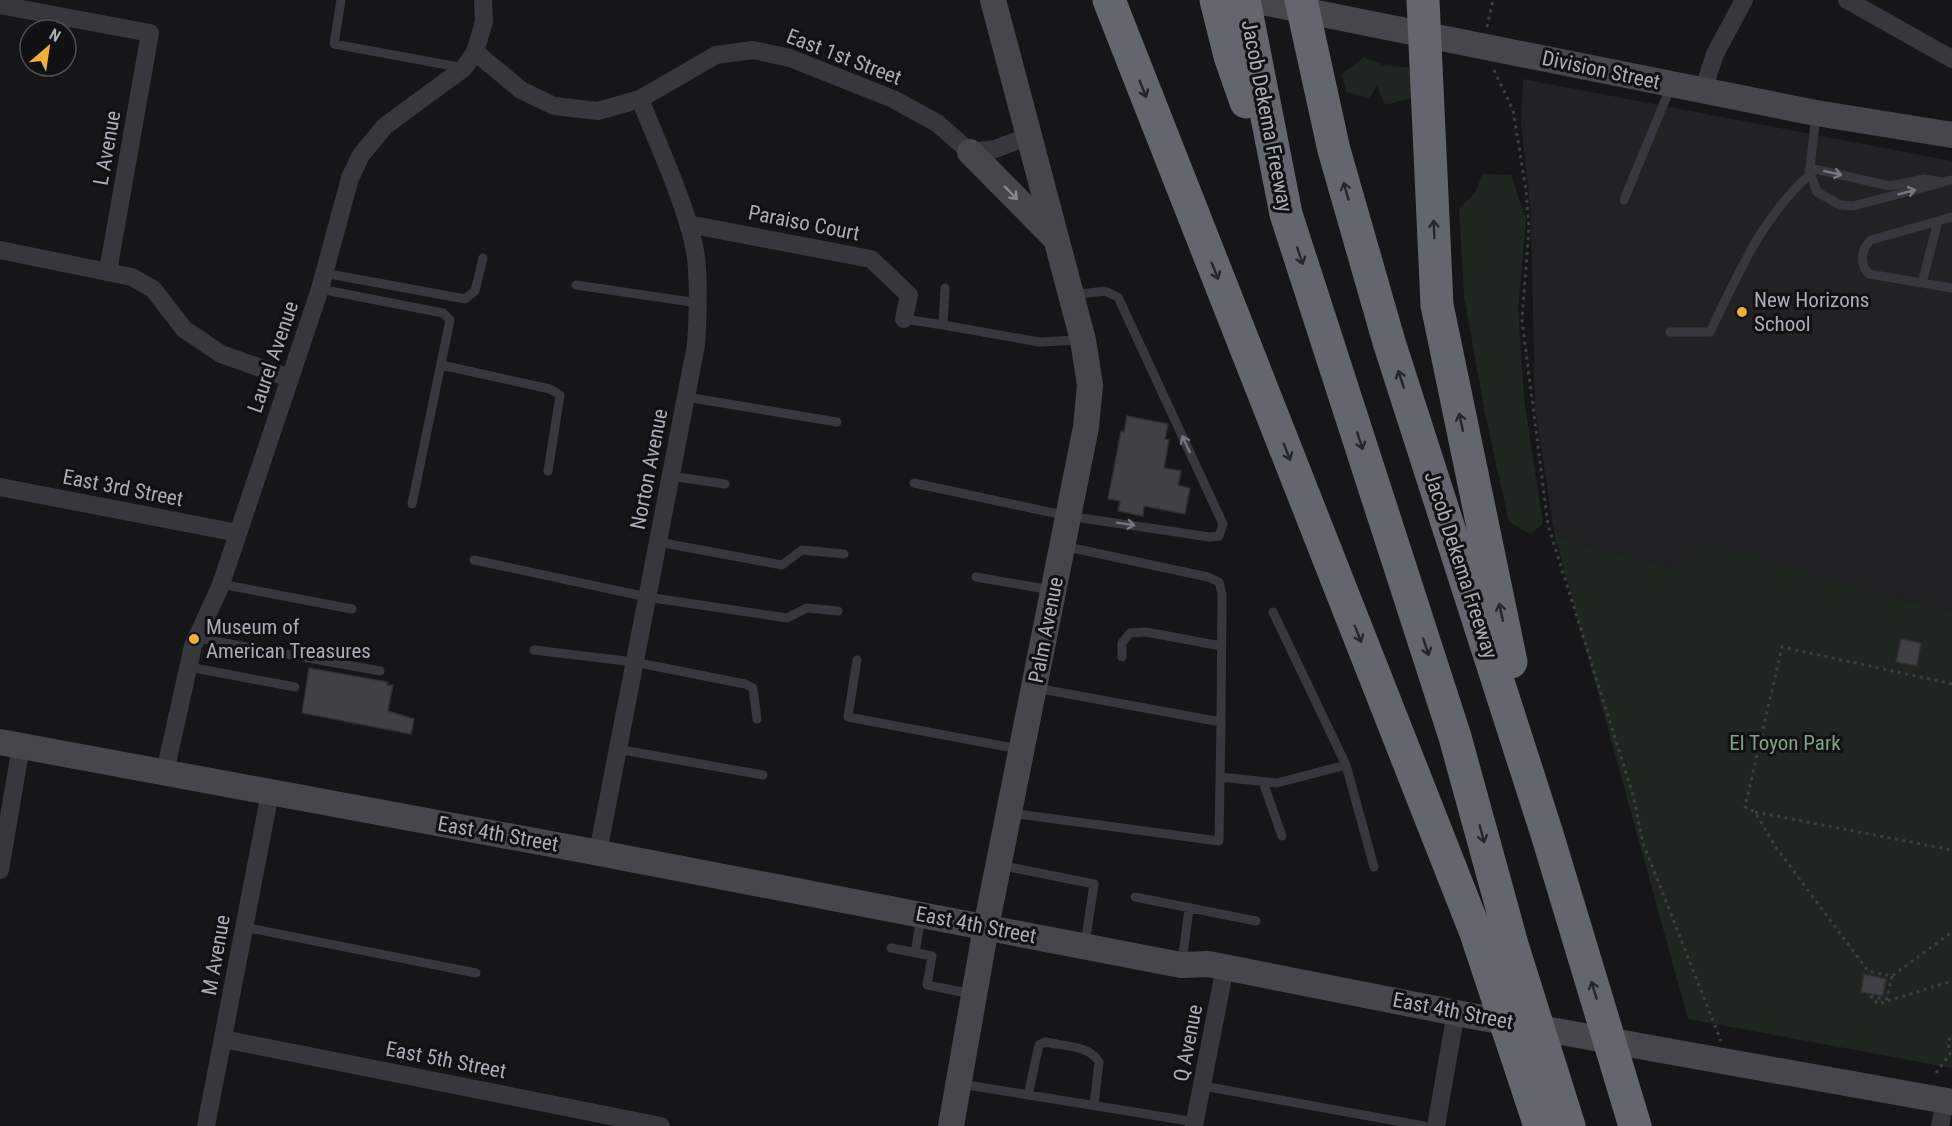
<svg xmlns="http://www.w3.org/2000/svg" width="1952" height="1126" font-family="'Roboto Condensed',sans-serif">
<rect width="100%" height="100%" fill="#161618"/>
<!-- built -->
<path fill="#222225" d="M1523 79 1952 161V610L1898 599 1677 569 1555 537 1535 409 1531 214 1521 123Z"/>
<!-- green -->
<path fill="#1e261f" d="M1364 57 1383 65 1412 68 1415 97 1385 105 1377 86 1369 98 1346 92 1342 74Z
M1482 174 1511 175 1526 219 1518 309 1524 398 1543 524 1530 534 1509 522 1484 409 1464 295 1459 208 1476 192Z
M1555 537 1677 569 1705 542 1898 599 1952 610V1068L1688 1019Z"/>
<!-- building -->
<path fill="#404145" stroke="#303034" stroke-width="1.5" d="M1127 416 1168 424 1165 439 1169 440 1164 468 1181 471 1178 485 1190 488 1185 514 1144 506 1143 516 1118 511 1120 501 1108 499 1121 431 1124 432Z
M1901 639 1921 643 1917 666 1896 662Z
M309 668 388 682 387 685H393L388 711 414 719 411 734 302 713Z
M1864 974 1886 979 1883 996 1861 992Z"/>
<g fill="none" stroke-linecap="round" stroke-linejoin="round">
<!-- path -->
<path stroke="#3d3f44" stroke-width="3" stroke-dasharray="3 4.5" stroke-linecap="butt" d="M1487 27 1493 0
M1494 70 1513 110 1526 190 1529 228 1522 320 1548 525 1633 795 1643 843 1721 1041
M1952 684 1782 647 1745 807 1755 812 1775 846 1868 971 1892 976 1952 932
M1755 812 1952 850
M1892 976 1887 999 1871 997 1878 1004 1952 981
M1936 1073 1950 1054 1948 1042 1952 1035"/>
<!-- lane -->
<path stroke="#37383d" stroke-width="9" d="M341 0 334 44 464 68
M1816 116 1810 168 1890 186 1924 179 1942 182 1952 180
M1809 170 1817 192 1840 205 1853 206 1941 183
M1624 200 1671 86
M1952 217 1871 240C1861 249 1859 264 1869 274L1952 288
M324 273 465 299 475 291 483 258
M1922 283 1938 221
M576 285 698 303
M945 288 943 325 1039 342 1080 340
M320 289 443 313 450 320 412 504
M904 319 943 325
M1670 332H1710C1739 273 1760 220 1809 175
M441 365 550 389 560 395 548 471
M686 397 837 422
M670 476 725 484
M914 483 1068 516 1210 537 1219 536 1223 524 1118 297 1105 291 1072 295
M658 542 782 565 802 550 844 554
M1063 546 1208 577 1219 582 1222 594 1221 722
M474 560 647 597 787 618 807 608 838 611
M976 577 1051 590
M221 584 352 609
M1273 612 1346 765 1374 867
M197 638 380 671
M534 650 634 662 745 684 753 688 757 719
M1122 657V643L1130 633 1146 632 1221 646
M857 660 848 717 1019 749
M189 667 295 687
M617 749 763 775
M1220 777 1277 783 1346 765
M1263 782 1282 836
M1010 813 1219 841 1221 722 1036 688
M999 865 1094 884 1085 944
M1135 897 1256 921
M244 927 476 973
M891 948 932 956 927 985 972 994
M915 953 921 917
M1182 962 1189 909
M961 1084 1195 1122
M1203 1086 1424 1126
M1028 1095 1039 1045 1045 1042C1062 1046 1090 1045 1099 1062L1094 1105"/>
<!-- street -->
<path stroke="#37383d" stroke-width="18" d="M1847 0 1952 59
M0 5 150 33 108 271
M475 52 521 90 554 106 598 111 640 99 716 55 753 50 790 58 893 99 937 123 970 152 995 149 1030 136
M1703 90 1715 54 1744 0
M688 224 871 259 909 295 904 319
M0 250 132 277 153 289 184 329 221 354 289 378
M0 487 238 533
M165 772 193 646 220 587 320 289 350 178 361 155 385 126 464 68 475 52 484 22 483 0
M598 852 696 345C698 316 699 286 696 257 689 210 658 145 640 99
M0 870 21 746
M223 1039 661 1126
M206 1126 270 793
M1194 1126 1225 967
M1436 1126 1456 1012
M1940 1126 1945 1100"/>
<!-- secondary -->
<path stroke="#45474d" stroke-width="26" d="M1252 0 1816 113 1952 135
M970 152 1056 239
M0 742 594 852 1181 965 1208 964 1472 1016 1952 1102
M951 1126 986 927 1086 427 1090 385 1083 340 993 0"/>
<!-- highway -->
<path stroke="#63666e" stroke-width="33" d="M1109 0 1476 933 1540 1126
M1216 0 1230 56 1246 102
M1244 0 1286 214 1455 737 1513 948 1569 1126
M1301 0 1334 150 1389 342 1547 834 1635 1126
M1423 0 1437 305 1511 662"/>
</g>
<!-- one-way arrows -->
<defs><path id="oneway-shaft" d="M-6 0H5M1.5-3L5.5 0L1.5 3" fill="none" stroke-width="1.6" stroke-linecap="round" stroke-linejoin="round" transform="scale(1.5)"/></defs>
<g stroke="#26262a">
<use href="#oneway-shaft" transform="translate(1143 89) rotate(68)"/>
<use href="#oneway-shaft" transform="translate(1346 191) rotate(-106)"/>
<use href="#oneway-shaft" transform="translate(1434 229) rotate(-92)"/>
<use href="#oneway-shaft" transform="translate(1300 256) rotate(72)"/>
<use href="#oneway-shaft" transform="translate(1215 271) rotate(68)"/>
<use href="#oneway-shaft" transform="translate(1401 379) rotate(-108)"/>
<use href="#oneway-shaft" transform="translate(1461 422) rotate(-102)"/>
<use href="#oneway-shaft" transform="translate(1360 441) rotate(72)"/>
<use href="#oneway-shaft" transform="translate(1287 452) rotate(68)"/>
<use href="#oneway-shaft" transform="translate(1501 612) rotate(-102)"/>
<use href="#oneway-shaft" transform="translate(1358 634) rotate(68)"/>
<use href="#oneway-shaft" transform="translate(1426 647) rotate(72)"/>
<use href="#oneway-shaft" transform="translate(1482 834) rotate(75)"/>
<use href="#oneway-shaft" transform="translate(1594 990) rotate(-107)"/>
</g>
<g stroke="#757881">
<use href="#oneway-shaft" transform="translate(1833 173) rotate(13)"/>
<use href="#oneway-shaft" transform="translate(1907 192) rotate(-15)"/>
<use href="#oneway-shaft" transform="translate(1186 444) rotate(-115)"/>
<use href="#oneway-shaft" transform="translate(1126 524) rotate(9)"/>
</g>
<use stroke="#858993" href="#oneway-shaft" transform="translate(1011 193) rotate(46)"/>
<!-- markers -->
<g fill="#f2b134" stroke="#111113" stroke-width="2">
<circle cx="1742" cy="312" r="6"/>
<circle cx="194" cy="639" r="6"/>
</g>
<g text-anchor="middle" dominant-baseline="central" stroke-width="6" stroke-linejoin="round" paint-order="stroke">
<!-- street labels -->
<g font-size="21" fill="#a8adb8" stroke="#111113">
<text transform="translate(844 57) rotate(21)">East 1st Street</text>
<text transform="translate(1601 70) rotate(12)">Division Street</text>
<text transform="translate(1267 116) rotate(79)">Jacob Dekema Freeway</text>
<text transform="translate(107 148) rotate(-80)">L Avenue</text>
<text transform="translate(804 223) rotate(11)">Paraiso Court</text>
<text transform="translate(273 357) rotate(-71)">Laurel Avenue</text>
<text transform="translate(649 469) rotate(-79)">Norton Avenue</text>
<text transform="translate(123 488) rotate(11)">East 3rd Street</text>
<text transform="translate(1461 565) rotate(72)">Jacob Dekema Freeway</text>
<text transform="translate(1046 630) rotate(-79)">Palm Avenue</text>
<text transform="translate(498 834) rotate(10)">East 4th Street</text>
<text transform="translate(976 925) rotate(11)">East 4th Street</text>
<text transform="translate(216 955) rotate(-80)">M Avenue</text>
<text transform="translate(1453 1011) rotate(11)">East 4th Street</text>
<text transform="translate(1188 1043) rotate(-79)">Q Avenue</text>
<text transform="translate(446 1060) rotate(11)">East 5th Street</text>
</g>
<!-- poi labels -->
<g font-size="21" fill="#a8adb8" stroke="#111113" text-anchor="start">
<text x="1754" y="300">New Horizons<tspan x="1754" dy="24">School</tspan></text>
<text x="206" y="627">Museum of<tspan x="206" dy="24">American Treasures</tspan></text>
</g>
<!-- park labels -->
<g font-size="21" fill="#7fa381" stroke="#111113">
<text x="1785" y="743">El Toyon Park</text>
</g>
</g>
<!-- north arrow -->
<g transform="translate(48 48) rotate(29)"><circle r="28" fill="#111113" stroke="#4d4f55" stroke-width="1.5"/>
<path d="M0-4.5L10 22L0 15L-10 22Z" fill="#f2b134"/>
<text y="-9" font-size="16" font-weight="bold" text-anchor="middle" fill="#a8adb8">N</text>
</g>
</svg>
